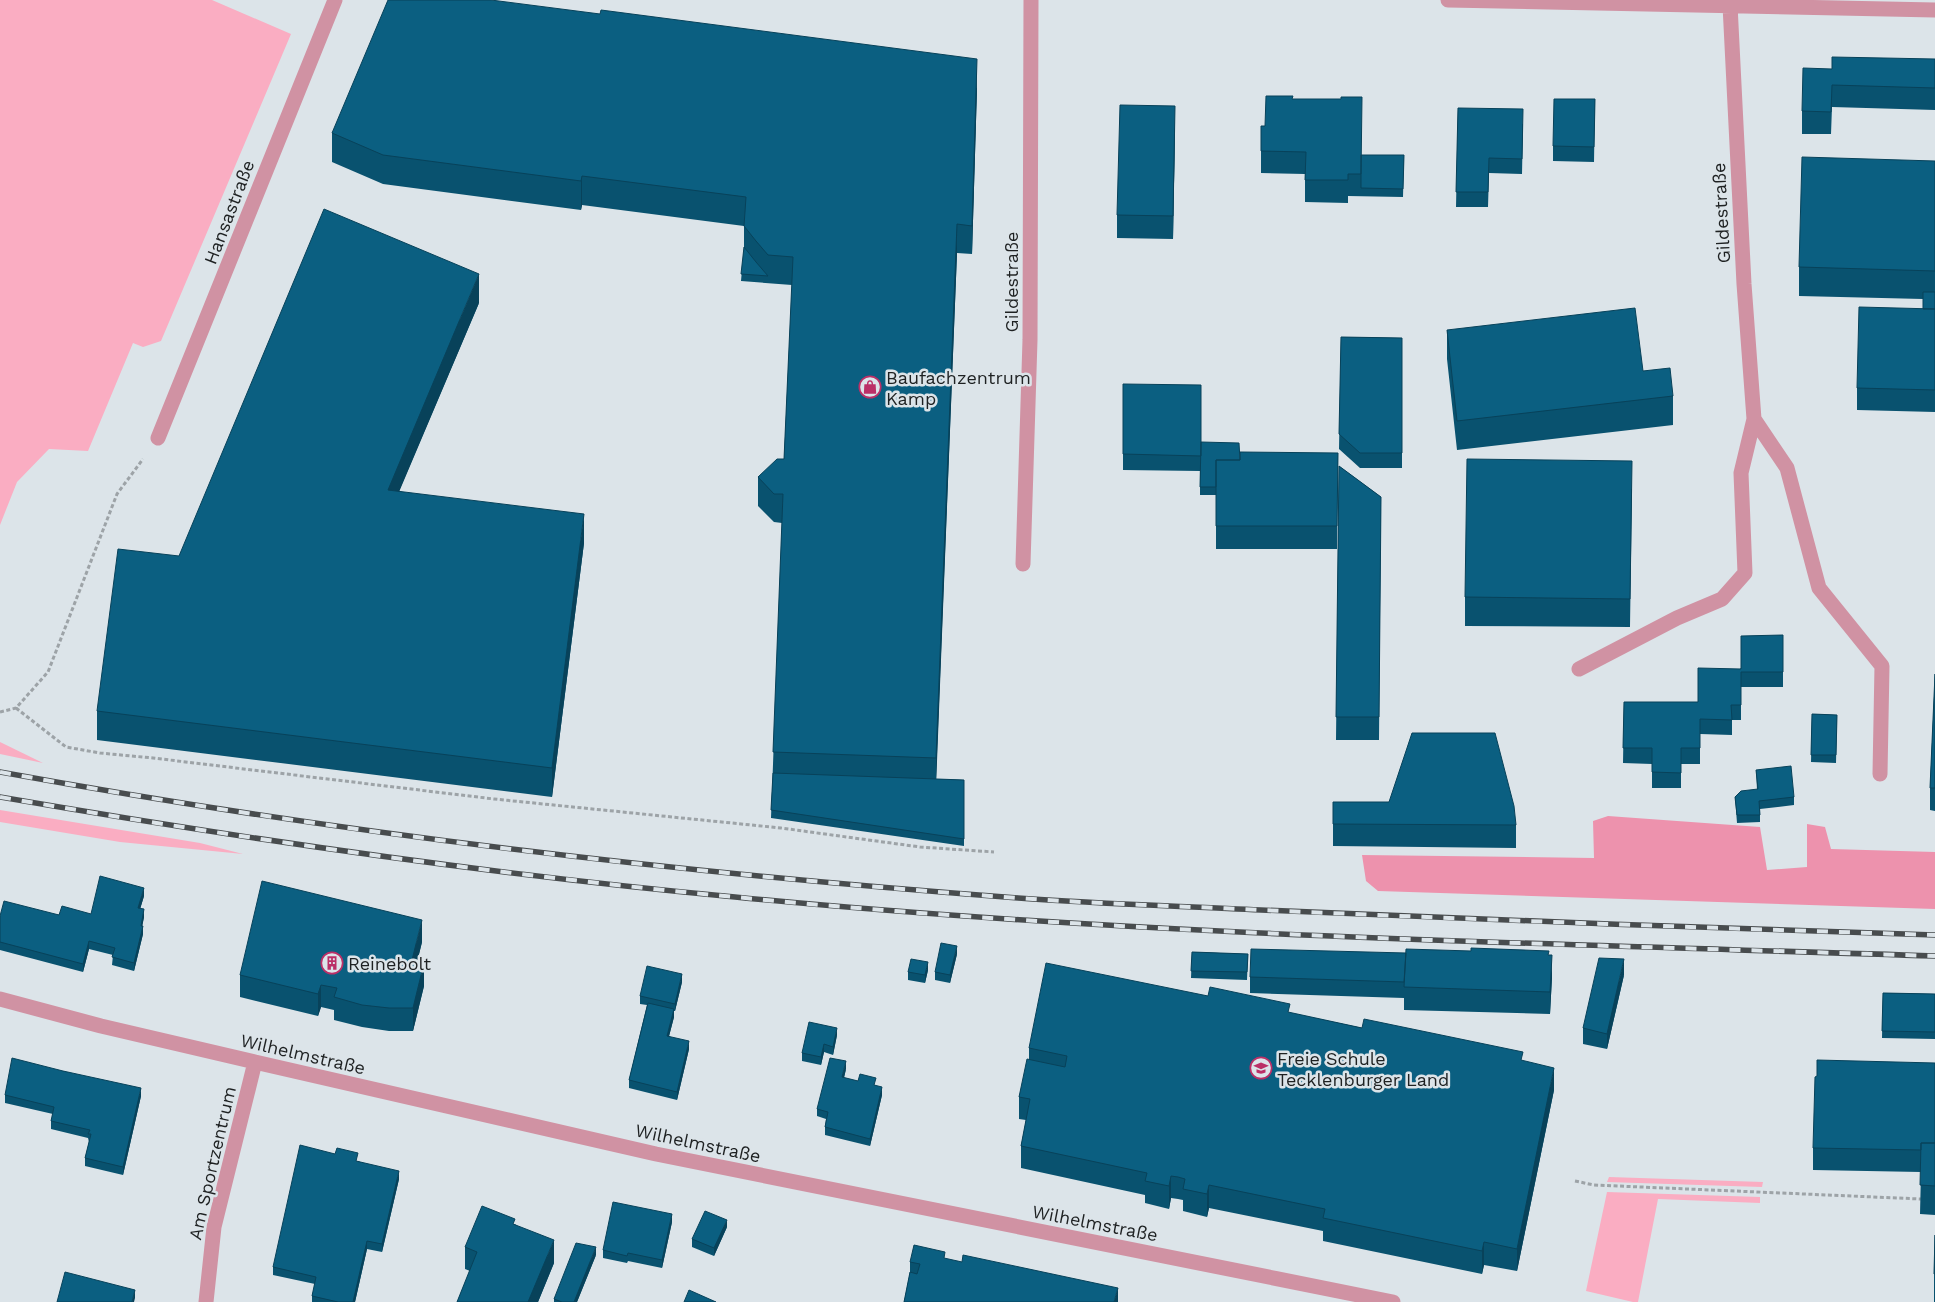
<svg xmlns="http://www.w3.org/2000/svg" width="1935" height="1302" font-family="'Work Sans',sans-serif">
<rect width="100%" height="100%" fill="#dce4e9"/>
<!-- green -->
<path fill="#faadc2" d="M0 0H212L291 34 161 341 143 347 133 343 88 451 49 449 17 482 0 525Z
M0 742 43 763 0 754Z
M0 810 200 843 243 854 120 842 0 822Z
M1609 1177 1763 1182 1762 1187 1607 1182Z
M1607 1192 1760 1197V1203L1658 1199 1638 1302H1633L1586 1291Z"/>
<!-- forest -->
<path fill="#ed92ad" d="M1608 816 1760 827 1767 870 1807 867V824L1825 827 1831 849 1935 852V909L1378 891 1366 881 1362 855 1594 858 1593 821Z"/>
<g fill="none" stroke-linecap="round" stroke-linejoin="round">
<!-- path -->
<path stroke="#9da3a7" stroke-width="3" stroke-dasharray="4 2.5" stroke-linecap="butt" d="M16 708 66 747 100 753 153 758 494 799 781 828 920 847 994 852
M0 712 16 708 48 672 117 494 143 459
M1575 1181 1594 1185 1921 1199"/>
<!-- minor -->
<path stroke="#d092a3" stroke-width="15" d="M1448 0 1935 10
M1754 419 1787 468 1819 588 1882 666 1880 774
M158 438 335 0
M1023 564 1030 340 1031 0
M1579 669 1677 618 1722 599 1745 573 1741 473 1754 419 1744 284 1730 5
M0 999 101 1026 255 1062 656 1154 1393 1302
M206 1302 214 1227 255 1062"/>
<!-- rail casing -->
<g stroke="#484c4e" stroke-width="5.5">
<path id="rail" d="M0 772C336 833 676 873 1018 898 1099 904 1180 906 1261 910 1486 920 1710 928 1935 935
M0 797C244 839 489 874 735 897 1134 936 1535 943 1935 956"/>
</g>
<!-- rail -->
<use href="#rail" stroke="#dce4e9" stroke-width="4" stroke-dasharray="11" stroke-linecap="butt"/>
</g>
<!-- wall -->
<path fill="#09526f" d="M1935 59V110L1832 107 1831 134H1802V111L1832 69Z
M977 88 972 254 957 253 936 779 964 780V846L771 818 782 523 774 522 758 506V477L784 459 792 285 741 281 744 247V226L582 205 581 210 383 184 332 162V133Z
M1293 99 1361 155H1404L1403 197 1348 196V203L1305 202V174L1261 173V126H1265Z
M1595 99 1594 162 1553 161V146Z
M1458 108 1523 124 1522 174 1489 173 1488 207H1456Z
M1175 128 1173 239 1117 238V215Z
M1935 161V412L1857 410V388L1923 309V299L1799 296V267Z
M479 303 399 491 584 543 552 797 97 740V711L179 556Z
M1447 330 1643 371 1673 396V425L1457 450 1447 359Z
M1341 337 1402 338V468H1360L1339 449Z
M1123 384 1201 442 1240 460 1338 453 1337 549H1216V488V495H1200V471L1123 470Z
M1339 466 1381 497 1379 740H1336Z
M1632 489 1630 627 1465 626V597Z
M1783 635V687H1741V720H1732V735L1700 734V764H1681V788H1652V764L1623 763 1624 702H1698Z
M1935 674V811L1930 810V788Z
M1812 714 1837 715 1836 763 1811 762Z
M1756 770 1794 797V805L1760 809V822L1737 823 1735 797 1757 790Z
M1333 802 1516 825V848L1333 846Z
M144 896 140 909 144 917 142 926 143 934 134 971 112 965 113 955 89 949 83 972 0 950V916L91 914Z
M422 942 417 962 424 986 413 1031H389L362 1027 334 1020V1010L321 1007 318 1016 240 997V975Z
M1192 952 1248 954 1247 980 1191 978Z
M1406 953 1549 955 1552 977 1550 1014 1404 1010V998L1250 993V977Z
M957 954 950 983 935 980V972Z
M928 970 925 983 908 980V972Z
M1624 975 1607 1049 1583 1044V1028Z
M682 982 675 1011H674V1017L669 1036 689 1049 677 1100 629 1088V1080L647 1005 640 1004V996Z
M1883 993 1935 994V1039L1882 1038Z
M1290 1013 1523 1061 1554 1090 1517 1271 1484 1265 1482 1274 1323 1241V1231L1209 1208 1207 1217 1183 1211V1200L1178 1199 1171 1198 1169 1209 1145 1203V1195L1021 1168V1146L1026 1120 1019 1119V1097L1029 1060V1048Z
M837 1035 833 1055 824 1052 821 1065 802 1061V1053Z
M1935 1063V1215L1920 1214 1921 1172 1813 1170V1148Z
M846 1069 844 1078 876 1086 882 1095 870 1146 825 1135V1127L826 1119 817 1116V1109Z
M63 1071 141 1096 123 1175 85 1166V1158L89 1142 88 1138 51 1129V1121L53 1114 5 1103V1095Z
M358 1161 399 1179 382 1252 367 1249 355 1302H312V1296L315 1284 273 1275V1267Z
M672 1222 662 1268 628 1261 627 1263 603 1258V1250Z
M515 1224 554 1263 538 1302H457L470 1271 465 1269V1247Z
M727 1227 714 1256 692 1247V1239Z
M1935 1235V1302H1934V1274Z
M596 1255 577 1302H554V1299Z
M945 1259 1118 1302H904L910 1272V1262Z"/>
<!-- shaded-wall -->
<path fill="#08425a" d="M977 59V88L972 254V226Z
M1175 106V128L1173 239V216Z
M582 176V205L581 210V181Z
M957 224V253L936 787V758Z
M479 274V303L388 518V490Z
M584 514V543L552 797V768Z
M144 888V896L138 916V908Z
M144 909V917L141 933V926Z
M422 920V942L412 983V960Z
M143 926V934L134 971V963Z
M89 941V949L83 972V964Z
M957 946V954L950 983V975Z
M1552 955V977L1550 1014V992Z
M1624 959V975L1607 1049V1034Z
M928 962V970L925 983V975Z
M424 963V986L413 1031V1008Z
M682 974V982L675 1011V1004Z
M321 985V1007L318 1016V994Z
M674 1009V1017L667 1044V1036Z
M837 1028V1035L833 1055V1047Z
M689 1041V1049L677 1100V1092Z
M824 1044V1052L821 1065V1057Z
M846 1061V1069L842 1085V1077Z
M1554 1068V1090L1517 1271V1249Z
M882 1087V1095L870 1146V1139Z
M141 1088V1096L123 1175V1167Z
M399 1171V1179L382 1252V1244Z
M1171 1176V1198L1169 1209V1186Z
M1209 1185V1208L1207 1217V1194Z
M672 1214V1222L662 1268V1260Z
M727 1220V1227L714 1256V1248Z
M554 1240V1263L538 1302H528Z
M367 1241V1249L355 1302H353Z
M1484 1242V1265L1482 1274V1251Z
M596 1247V1255L577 1302H574Z
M1118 1288V1302H1114Z
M135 1290V1298L134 1302H132Z"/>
<!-- building -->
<path fill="#0b5f81" stroke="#08425a" d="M388 0H491L600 14 601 10 977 59 972 226 957 224 936 758 773 752 783 494H774L758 477 777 459H784L793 257 768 255 756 241 744 226 746 197 582 176 581 181 383 155 332 133Z
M1832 57 1935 59V88L1832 85 1831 112 1802 111 1803 68 1832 69Z
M1266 96H1293L1292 99H1341V97H1362L1361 174H1348V180H1305L1306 152 1261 151V126H1265Z
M1554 99H1595L1594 147 1553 146Z
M1120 105 1175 106 1173 216 1117 215Z
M1458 108 1523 109 1522 159 1489 158 1488 192H1456Z
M1361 155H1404L1403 189 1361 188Z
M1802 157 1935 161V271L1799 267Z
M324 209 479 274 388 490 584 514 552 768 97 711 118 549 179 556Z
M744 247 756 262 768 276 741 274Z
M1923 292H1935V309H1923Z
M1859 307 1935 309V390L1857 388Z
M1635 308 1643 371 1670 368 1673 396 1457 421 1447 330Z
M1341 337 1402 338V453H1360L1339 434Z
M1123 384 1201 385V456L1123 454Z
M1201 442 1239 443 1240 460H1216V487H1200Z
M1240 452 1338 453 1337 526H1216V460H1240Z
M1467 459 1632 461 1630 599 1465 597Z
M1339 466 1381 497 1379 717H1336Z
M1783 635V672H1741V705H1731L1732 720 1700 719V748H1681V773L1652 772V748H1623L1624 702H1698V668L1741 669V636Z
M1935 674V788H1930Z
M1812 714 1837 715 1836 755H1811Z
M1412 733H1495L1514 806 1516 825 1333 824V802H1389Z
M1791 766 1794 797 1759 801 1760 815H1737L1735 797 1741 791 1758 789 1756 770Z
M773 773 964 780V839L771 810Z
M100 876 144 888 138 908 144 909 141 926H143L134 963 112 957 115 948 89 941 83 964 0 942V916L4 901 59 915 62 906 91 914Z
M262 881 422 920 412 960 424 963 413 1008H389L362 1005 334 997 337 988 321 985 318 994 240 975Z
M941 943 957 946 950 975 935 972Z
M1471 948 1549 951 1548 955H1552L1550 992 1404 987 1406 949 1471 951Z
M1251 949 1406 953 1404 982 1250 977Z
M1192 952 1248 954 1247 972 1191 971Z
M1599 958 1624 959 1607 1034 1583 1028Z
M911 959 928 962 925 975 908 972Z
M1046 963 1208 996 1210 987 1290 1004 1288 1012 1362 1028 1364 1019 1523 1052 1521 1060 1554 1068 1517 1249 1484 1242 1482 1251 1323 1218 1325 1209 1209 1185 1207 1194 1183 1189 1185 1179 1178 1177 1171 1176 1169 1186 1145 1181 1147 1173 1021 1146 1030 1099 1019 1097 1027 1059 1065 1067 1067 1056 1029 1048Z
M647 966 682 974 675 1004 640 996Z
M1883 993 1935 994V1032L1882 1031Z
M648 1003 674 1009 667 1036 689 1041 677 1092 629 1080Z
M809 1022 837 1028 833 1047 824 1044 821 1057 802 1053Z
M12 1058 63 1071 141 1088 123 1167 85 1158 91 1134H88L90 1130 51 1121 54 1107 5 1095Z
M830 1058 846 1061 842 1077 858 1081 860 1074 876 1078 874 1085 882 1087 870 1139 825 1127 828 1112 817 1109Z
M1817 1060 1935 1063V1143H1921V1150L1813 1148 1815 1077 1817 1076Z
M1921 1143H1935V1186L1920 1185Z
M300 1145 335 1154 337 1148 358 1153 356 1161 399 1171 382 1244 367 1241 353 1302H338L312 1296 316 1277 273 1267Z
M613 1202 672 1214 662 1260 628 1253 627 1256 603 1250Z
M482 1206 515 1219 513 1224 554 1240 528 1302H457L477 1252 465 1247Z
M705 1211 727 1220 714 1248 692 1239Z
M1935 1235V1274H1934Z
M576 1243 596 1247 574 1302H562L554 1299Z
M914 1245 945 1252 944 1258 962 1262 963 1255 1118 1288 1114 1302H904L910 1272 917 1274 920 1264 910 1262Z
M65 1272 135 1290 132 1302H57Z
M689 1290 716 1302H684Z"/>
<!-- icons -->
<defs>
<g id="shop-ring" transform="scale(1.125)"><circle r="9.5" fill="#dce4e9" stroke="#bb2f67" stroke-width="1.5"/><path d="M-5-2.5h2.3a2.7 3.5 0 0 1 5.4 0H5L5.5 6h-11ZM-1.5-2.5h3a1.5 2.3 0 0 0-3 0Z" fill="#bb2f67"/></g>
<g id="building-ring" transform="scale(1.125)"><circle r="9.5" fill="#dce4e9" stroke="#bb2f67" stroke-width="1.5"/><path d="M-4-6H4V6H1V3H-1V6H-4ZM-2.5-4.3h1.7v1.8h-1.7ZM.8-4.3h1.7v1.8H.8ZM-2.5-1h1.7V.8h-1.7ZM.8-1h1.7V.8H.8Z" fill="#bb2f67"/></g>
<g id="school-ring" transform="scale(1.125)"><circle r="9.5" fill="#dce4e9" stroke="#bb2f67" stroke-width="1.5"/><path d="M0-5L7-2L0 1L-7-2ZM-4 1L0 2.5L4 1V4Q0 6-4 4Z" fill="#bb2f67"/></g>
</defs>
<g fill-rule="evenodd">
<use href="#shop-ring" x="870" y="387"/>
<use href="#building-ring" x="332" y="963"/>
<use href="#school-ring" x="1261" y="1068"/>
</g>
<g text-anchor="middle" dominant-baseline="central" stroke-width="5" stroke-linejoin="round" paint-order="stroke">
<!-- street labels -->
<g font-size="18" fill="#1e2122" stroke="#dce4e9">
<text transform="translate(229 212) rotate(-69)">Hansastraße</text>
<text transform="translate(1721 213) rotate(-93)">Gildestraße</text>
<text transform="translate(1011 282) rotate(-90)">Gildestraße</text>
<text transform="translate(303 1054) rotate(13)">Wilhelmstraße</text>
<text transform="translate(698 1143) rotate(12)">Wilhelmstraße</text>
<text transform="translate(212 1163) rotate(-77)">Am Sportzentrum</text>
<text transform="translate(1095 1223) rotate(11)">Wilhelmstraße</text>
</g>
<!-- poi labels -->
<g font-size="18" fill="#1e2122" stroke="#dce4e9" text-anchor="start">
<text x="886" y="377">Baufachzentrum<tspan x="886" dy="21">Kamp</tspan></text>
<text x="348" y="963">Reinebolt</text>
<text x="1277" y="1058">Freie Schule<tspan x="1277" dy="21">Tecklenburger Land</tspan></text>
</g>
</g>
</svg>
